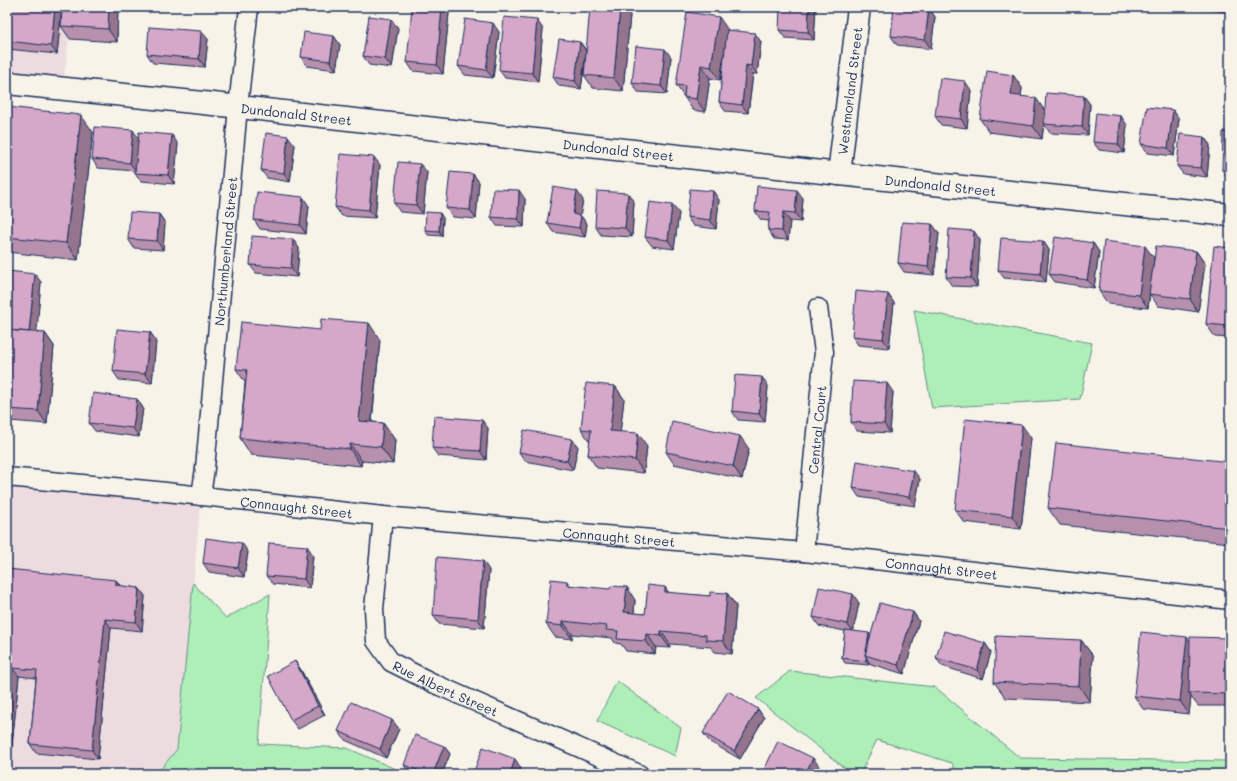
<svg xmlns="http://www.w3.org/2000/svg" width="1237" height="781" font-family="Mali,sans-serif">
<rect width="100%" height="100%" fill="#f7f3e8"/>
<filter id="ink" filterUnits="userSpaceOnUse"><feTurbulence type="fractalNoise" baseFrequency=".025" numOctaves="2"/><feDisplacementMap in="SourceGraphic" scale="8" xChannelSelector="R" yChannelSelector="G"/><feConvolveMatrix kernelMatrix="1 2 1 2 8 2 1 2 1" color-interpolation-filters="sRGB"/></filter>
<g filter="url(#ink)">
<!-- built -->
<path fill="#eddcdf" d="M7 7H72L63 90 7 83Z
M7 477 201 496 184 691 177 749 170 774H7Z"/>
<!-- green -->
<path fill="#aeefb7" stroke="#648f8a" d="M914 310 1092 343 1080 399 932 408Z
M193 583 226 618 270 594 259 744 347 748 407 774H157L177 749Z
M790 671 935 687 1020 758 1230 761V774H957L952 763 877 740 860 774H852L756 698Z
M617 681 681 728 675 756 597 721Z"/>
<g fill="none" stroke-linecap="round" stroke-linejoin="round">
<!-- street casing -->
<g stroke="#1b2f5e" stroke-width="21">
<g id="street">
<path id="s1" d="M7 477 157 491 383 516 804 552 1230 600"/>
<path id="s2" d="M201 496 205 468 238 107 249 7"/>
<path id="s3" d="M383 516 374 609 376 641 391 662 435 684 639 774"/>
<path id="s4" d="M804 552 824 352 818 308"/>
</g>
</g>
<!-- secondary casing -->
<g stroke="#1b2f5e" stroke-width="25">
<g id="secondary">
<path id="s5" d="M7 83 213 104 867 177 1230 215"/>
<path id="s6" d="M839 174 859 7"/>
</g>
</g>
<!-- street -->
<use href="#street" stroke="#f7f3e8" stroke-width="18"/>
<!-- secondary -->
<use href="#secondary" stroke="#f7f3e8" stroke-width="22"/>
</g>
<!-- wall -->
<path fill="#b790ad" stroke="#1b2f5e" d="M7 7H118L117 42 70 39 61 26V15L57 54 7 49Z
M191 7H208V8Z
M285 7H322V10L286 8Z
M816 7 814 40 785 38 779 30Z
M1175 7H1230V12Z
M929 8 935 17 931 49 897 45 891 36Z
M449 13 443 74 413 71 407 62Z
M630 15 623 91 593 88 584 75 585 62 581 89 559 86 553 77 580 42 586 50Z
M391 19 398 28 392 68 369 65 363 56Z
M543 29 538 82 505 78 499 70Z
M728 30 761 42 757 74H753L748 113 725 111 719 102 724 59 720 80 710 78 705 112 693 110 676 85Z
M499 32 493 78 465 75 458 66Z
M334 36 340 45 336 70 307 66 301 57Z
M208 39 205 67 153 63 147 54Z
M671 57 667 94 638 92 632 83Z
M1013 75 1022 88 1021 96 1045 110 1090 104 1088 135 1050 133 1044 124 1045 115 1042 139 989 132 980 119Z
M971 90 967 128 941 125 935 116Z
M7 107 93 132 78 260 7 252Z
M1173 110 1179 119 1174 156 1148 153 1141 144Z
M1127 125 1124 153 1099 150 1093 142Z
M1230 132V178H1228L1222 170Z
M1204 137 1210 145 1207 177 1183 174 1177 166Z
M138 138 178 144 174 184 141 181 135 173V171L98 168 92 159Z
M295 145 290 182 267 178 261 170Z
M380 165 375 218 342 216 335 207Z
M427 172 423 214 400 212 394 203Z
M473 174 479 182 476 219 453 217 446 208Z
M713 191 719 200 716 229 693 226 687 217Z
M628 193 634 202 632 237 601 235 595 226Z
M803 198 801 222 790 221 788 240 774 239 768 230 769 221 761 220 755 211Z
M525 199 524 227 497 226 491 217Z
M583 200 580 215 587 224 585 237 553 232 547 223Z
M309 206 306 234 260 229 254 220Z
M679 213 674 249 652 246 645 237Z
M159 214 165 223 163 250 134 248 128 239Z
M443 218 442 236 428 235 425 230Z
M932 224 939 233 934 275 904 272 898 263Z
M980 240 977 287 952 286 946 277Z
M1043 241 1049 250 1046 282 1004 278 998 270Z
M1093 243 1099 252 1094 288 1055 282 1049 274Z
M299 248 297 277 256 273 250 265Z
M1230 248V338L1215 337 1206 324Z
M1196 251 1205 264 1198 312 1158 306 1150 294 1148 308 1108 304 1099 291 1154 258Z
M7 278 41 282 36 333H45L54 346 47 424 10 421 7 417Z
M888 294 894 303 889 348 858 345 852 336Z
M150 332 156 341 152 383 119 380 113 371Z
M380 340 372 422 383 423 395 440 393 464 362 461 361 466 251 455 240 438 245 382 236 369Z
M615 386 624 399 620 432 647 446 644 473 597 468 588 455 590 442 581 429Z
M768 386 765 422 738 420 732 411Z
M893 392 890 433 857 431 851 422Z
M137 399 143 408 139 437 95 431 89 423Z
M488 428 486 460 438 456 432 448Z
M1031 438 1021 529 964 522 955 510Z
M572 439 578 447 573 470 525 461 519 452Z
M749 449 742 479 674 464 666 452Z
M1230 462V543L1060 525 1048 508Z
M920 479 915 506 859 497 853 488Z
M248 552 244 577 209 572 203 563Z
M313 555 310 588 273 584 266 576Z
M7 569 120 586 139 588 145 596 142 631 111 628 98 759 36 753 30 744 36 678 19 676 9 774Z
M489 570 484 628 439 624 433 615Z
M570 586 635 600 634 613 645 614 669 593 710 596 727 593 736 606 732 654 715 652 711 647 670 644V648L656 647 655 654 626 651 621 644 615 643 612 638 572 634V639L555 637 546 624Z
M859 603 853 631 871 635 913 612 919 621 904 674 871 664 869 662V665L845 663 842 658 845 631 819 626 813 617Z
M1230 638V706H1198L1191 697 1189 714 1143 709 1134 696 1190 640Z
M1081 640 1093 656 1090 702 1006 698 994 682Z
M985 643 991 652 983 679 942 666 936 658Z
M295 661 301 670 325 715 298 729 291 720Z
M758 709 764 718 740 759 710 742 703 733Z
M392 720 399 729 386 758 345 740 338 731Z
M444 746 450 754 442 774H410L404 765Z"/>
<!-- shaded-wall -->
<path fill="#95758d" stroke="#1b2f5e" d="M55 7H62L57 54 51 46Z
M109 7H118L117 42 108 29Z
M442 7H445L449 13 443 74 437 65Z
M620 7H624L630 15 623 91 614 78Z
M809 7H816L814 40 808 32Z
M929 8 935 17 931 49 925 40Z
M719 17 728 30 720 80 711 67Z
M391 19 398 28 392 68 385 59Z
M537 20 543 29 538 82 532 73Z
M493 23 499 32 493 78 486 70Z
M201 31 208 39 205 67 199 59Z
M755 33 761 42 757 74 751 66Z
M334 36 340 45 336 70 330 61Z
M580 42 586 51 581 89 575 81Z
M665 49 671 57 667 94 661 86Z
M701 65 710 78 705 112 696 99Z
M746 65 753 74 748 113 742 105Z
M1013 75 1022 88 1020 107 1011 95Z
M965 81 971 90 967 128 961 119Z
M1084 96 1090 104 1088 135 1082 127Z
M1036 98 1045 111 1042 139 1033 126Z
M1173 110 1179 119 1174 156 1168 148Z
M81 115 93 132 78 260 66 243Z
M1121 116 1127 125 1124 153 1118 144Z
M133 130 139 139 136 171 130 163Z
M172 135 178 144 174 184 168 175Z
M288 136 295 145 290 182 284 173Z
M1204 137 1210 145 1207 177 1201 168Z
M374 157 380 165 375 218 369 210Z
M420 164 427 172 423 214 416 205Z
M473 174 479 182 476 219 470 210Z
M519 190 525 199 524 227 518 219Z
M797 190 803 198 801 222 795 213Z
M577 191 583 200 579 223 573 214Z
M713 191 719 200 716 229 710 220Z
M628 193 634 202 632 237 625 228Z
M303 197 309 206 306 234 300 225Z
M672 205 679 213 674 249 668 240Z
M783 212 790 221 788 240 782 231Z
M440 213 443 218 442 236 439 231Z
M159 214 165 223 163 250 157 241Z
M581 216 587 224 585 237 579 228Z
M932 224 939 233 934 275 928 267Z
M974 231 980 240 977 287 971 278Z
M293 239 299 248 297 277 291 268Z
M1043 241 1049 250 1046 282 1040 274Z
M1093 243 1099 252 1094 288 1087 280Z
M1145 246 1154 258 1148 308 1139 295Z
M1196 251 1205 264 1198 312 1190 299Z
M35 274 41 282 36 342 29 333Z
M888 294 894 303 889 348 883 339Z
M369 323 380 340 370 437 359 421Z
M150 332 156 341 152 383 145 374Z
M45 333 54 346 47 424 38 411Z
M762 377 768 386 765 422 759 414Z
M887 383 893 392 890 433 884 424Z
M615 386 624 399 619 443 610 431Z
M137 399 143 408 139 437 133 428Z
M482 420 488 428 486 460 480 451Z
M383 423 395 440 393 464 381 447Z
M1022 425 1031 438 1021 529 1012 516Z
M638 433 647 446 644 473 635 460Z
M740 436 749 449 742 479 733 466Z
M572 439 578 447 573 470 567 461Z
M350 444 362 461 361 466 350 449Z
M914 471 920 479 915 506 909 497Z
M242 543 248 552 244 577 238 568Z
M307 546 313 555 310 588 304 579Z
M483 561 489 570 484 628 478 619Z
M116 580 122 588 116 585Z
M567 581 576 594 567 585Z
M627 587 635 600 633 625 624 612Z
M665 587 674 600 665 592Z
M139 588 145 596 142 631 136 622Z
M727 593 736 606 732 654 723 641Z
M853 594 859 603 853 632 847 624Z
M913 612 919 621 904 674 898 665Z
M105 619 111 628 98 759 92 750Z
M563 621 572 634V639L563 626Z
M661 631 670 644V648L661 636Z
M869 633 872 637 866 656Z
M647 634 656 647 655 654 646 641Z
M1187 637 1196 649 1189 693 1191 697 1189 714 1180 701Z
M1081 640 1093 656 1090 702 1079 686Z
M985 643 991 652 983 679 977 670Z
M866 657 869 662V665L866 661Z
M295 661 301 670 325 715 318 706Z
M12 668 19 676 9 774H7V725Z
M758 709 764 718 740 759 734 751Z
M392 720 399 729 386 758 380 749Z
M444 746 450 754 442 774H433Z
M813 758 819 766 815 774H805Z
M515 759 521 768 519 774H510Z"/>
<!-- building -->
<path fill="#d5a7c9" stroke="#1b2f5e" d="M7 7H55L51 46 7 41Z
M62 7H109L108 29 61 26Z
M412 7H442L437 65 407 62Z
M590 7H620L614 78 584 75Z
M780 7H809L808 32 779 30Z
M894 7H920L929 8 925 40 891 36Z
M687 12 719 17 711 67 701 65 696 99 684 97 685 86 676 85Z
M369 16 391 19 385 59 363 56Z
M504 17 537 20 532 73 499 70Z
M465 19 493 23 486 70 458 66Z
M149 27 201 31 199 59 147 54Z
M727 30 755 33 751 66 746 65 742 105 719 102Z
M304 32 334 36 330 61 301 57Z
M559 39 580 42 575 81 553 77Z
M636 46 665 49 661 86 632 83Z
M987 71 1013 75 1011 95 1036 98 1033 126 980 119Z
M940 78 965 81 961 119 935 116Z
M1046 93 1084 96 1082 127 1044 124Z
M7 107 81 115 66 243 7 237Z
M1147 107 1173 110 1168 148 1141 144Z
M1096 113 1121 116 1118 144 1093 142Z
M95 127 133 130 130 163 92 159Z
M139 132 172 135 168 175 135 173Z
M1223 132H1230V170H1222Z
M266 133 288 136 284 173 261 170Z
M1180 134 1204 137 1201 168 1177 166Z
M340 154 374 157 369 210 335 207Z
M398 162 420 164 416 205 394 203Z
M450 172 473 174 470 210 446 208Z
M757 186 797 190 795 213 783 212 782 231 768 230 770 212 755 211Z
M553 187 577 191 573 214 581 216 579 228 547 223Z
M493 189 519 190 518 219 491 217Z
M690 189 713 191 710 220 687 217Z
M597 191 628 193 625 228 595 226Z
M257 192 303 197 300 225 254 220Z
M650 202 672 205 668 240 645 237Z
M130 212 159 214 157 241 128 239Z
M426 212 440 213 439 231 425 230Z
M902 222 932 224 928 267 898 263Z
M949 229 974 231 971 278 946 277Z
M252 236 293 239 291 268 250 265Z
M1055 237 1093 243 1087 280 1049 274Z
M1001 238 1043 241 1040 274 998 270Z
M1104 241 1145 246 1139 295 1099 291Z
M1156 246 1196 251 1190 299 1149 294Z
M1214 246 1230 248V326L1206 324Z
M8 271 35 274 29 332 7 330V331V278Z
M856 291 888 294 883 339 852 336Z
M321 319 369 323 359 421 383 423 381 447 350 444V449L240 438 247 370 236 369 241 322 320 330Z
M117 329 150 332 145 374 113 371Z
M7 330 45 333 38 411 7 409Z
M735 375 762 377 759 414 732 411Z
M853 381 887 383 884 424 851 422Z
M586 383 615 386 610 431 638 433 635 460 588 455 591 430 581 429Z
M93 393 137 399 133 428 89 423Z
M434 416 482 420 480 451 432 448Z
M965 419 1022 425 1012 516 955 510Z
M672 421 740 436 733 466 666 452Z
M524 430 572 439 567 461 519 452Z
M1056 443 1230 462V528L1048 508Z
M857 461 914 471 909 497 853 488Z
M206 538 242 543 238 568 203 563Z
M269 543 307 546 304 579 266 576Z
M437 557 483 561 478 619 433 615Z
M7 569 116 580V585L139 588 136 622 105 619 92 750 30 744 37 670 12 668 7 725Z
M551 579 567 581V585L610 589 611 586 627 587 624 612 645 614 648 585 665 587V592L710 596V592L727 593 723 641 706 640V635L661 631V636L647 634 646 641 617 639 618 631 606 630 607 626 563 621V626L546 624Z
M819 587 853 594 847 624 813 617Z
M880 603 913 612 898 665 865 655Z
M845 630 869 633 867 646 865 655 866 657V661L842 658Z
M944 631 985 643 977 670 936 658Z
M1141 632 1187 637 1180 701 1134 696Z
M996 636 1081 640 1079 686 994 682Z
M1190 637 1230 638V694L1189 693Z
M295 661 318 706 291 720 268 676Z
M728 691 758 709 734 751 703 733Z
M351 702 392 720 380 749 338 731Z
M415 735 444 746 433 774H428L404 765Z
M778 741 813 758 805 774H762Z
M483 747 515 759 510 774H473Z"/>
</g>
<g text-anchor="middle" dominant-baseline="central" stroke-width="3" stroke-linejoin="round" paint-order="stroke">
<!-- street labels -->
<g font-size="13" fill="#1b2f5e" stroke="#f7f3e8">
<text stroke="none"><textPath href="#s6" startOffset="84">Westmorland Street</textPath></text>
<text stroke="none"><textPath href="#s5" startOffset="291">Dundonald Street</textPath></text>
<text stroke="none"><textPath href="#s5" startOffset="615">Dundonald Street</textPath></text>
<text stroke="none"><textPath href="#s5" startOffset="939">Dundonald Street</textPath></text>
<text stroke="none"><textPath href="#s2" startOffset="246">Northumberland Street</textPath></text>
<text stroke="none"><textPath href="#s4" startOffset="123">Central Court</textPath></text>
<text stroke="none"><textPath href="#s1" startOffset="291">Connaught Street</textPath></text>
<text stroke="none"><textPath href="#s1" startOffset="615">Connaught Street</textPath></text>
<text stroke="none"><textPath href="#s1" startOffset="939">Connaught Street</textPath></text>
<text stroke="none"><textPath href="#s3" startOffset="212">Rue Albert Street</textPath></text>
</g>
</g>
<!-- margin -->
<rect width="1237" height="781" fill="none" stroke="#f7f3e8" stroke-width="24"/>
<rect x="12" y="12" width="1213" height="757" fill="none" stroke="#1b2f5e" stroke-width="1.5" filter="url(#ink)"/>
</svg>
